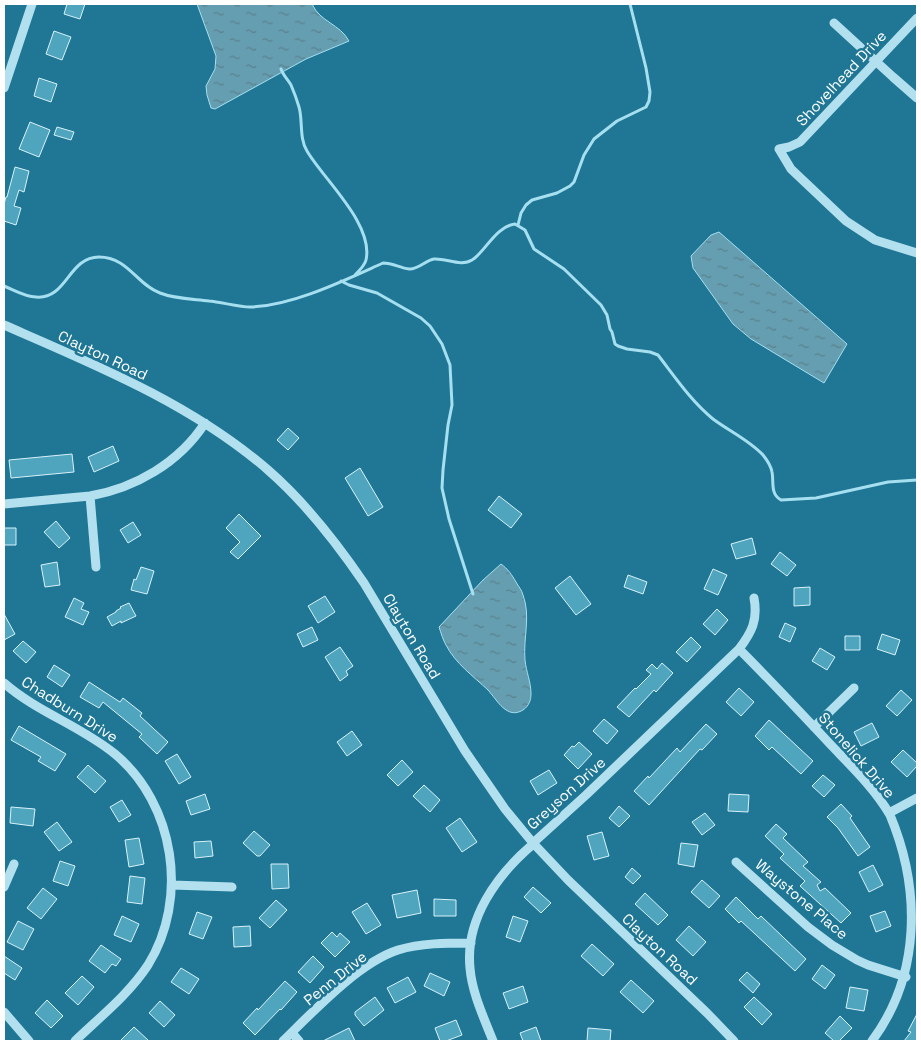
<svg xmlns="http://www.w3.org/2000/svg" width="921" height="1045" font-family="'Space Grotesk',sans-serif">
<defs>
<pattern id="water-ripples" width="26" height="14" patternUnits="userSpaceOnUse" patternTransform="scale(1.25)"><rect width="26" height="14" fill="#649eb0"/><path d="M2 4q2-2 4 0t4 0M15 11q2-2 4 0t4 0" fill="none" stroke="#5c818d"/></pattern>
</defs>
<rect width="100%" height="100%" fill="#1f7795"/>
<!-- water -->
<path fill="url(#water-ripples)" stroke="#a6dff0" d="M197 4H312C320 22 340 24 349 41L306 59 215 109 211 108 207 95 206 86 215 69 216 56Z
M719 232 847 344 824 383 751 339 733 324 693 268 691 256 711 235Z
M501 564C508 569 512 575 516 582 518 586 522 590 523 595 531 616 523 638 525 660 526 671 531 682 531 694 531 700 529 706 523 710 507 720 497 700 488 690 473 676 455 663 446 645 443 640 441 633 439 627L483 580Z"/>
<g fill="none" stroke-linecap="round" stroke-linejoin="round">
<!-- stream -->
<path stroke="#a6dff0" stroke-width="3" d="M281 69C283 75 288 80 291 85 294 92 297 100 299 107 303 121 299 138 307 151 324 180 374 224 366 260 365 265 359 271 355 275
M518 225 521 213 526 205 532 200 557 193 570 186 574 182 584 155 594 139 617 121 646 107 649 101 650 92 646 68 630 4
M341 281 349 285 377 293 421 318 430 326 442 344 450 365 452 405 448 425 443 470 442 488 449 519 473 594
M4 286C14 290 25 297 36 297 67 300 68 257 99 257 128 257 137 285 160 293 175 299 193 299 209 301 221 302 239 307 250 307 292 306 345 280 383 263 393 263 400 268 409 269 418 270 426 260 434 259 446 258 461 267 472 260 474 259 476 257 478 255 489 244 499 226 515 224L525 230 534 249 564 269 601 305 607 315 610 329 612 332 615 344 618 346 627 349 650 352 658 355C675 377 691 401 713 419 729 431 749 440 763 455 767 460 771 466 772 472 774 482 770 494 781 500L816 498 888 482 917 480"/>
</g>
<!-- building -->
<path fill="#4fa4be" stroke="#d8f2fa" d="M67 4H85L80 19 64 14Z
M54 31 71 37 62 60 46 54Z
M39 78 57 84 51 102 34 96Z
M30 122 50 130 39 157 19 149Z
M57 127 74 132 71 140 54 135Z
M15 167 29 171 24 192 19 190 14 206 21 208 16 225 4 221V204L6 197H7Z
M288 428 299 438 288 450 277 440Z
M113 446 119 461 94 472 88 457Z
M72 454 74 472 11 478 9 460Z
M360 468 383 507 368 516 345 478Z
M499 496 522 514 511 528 488 510Z
M239 514 261 536 238 559 230 552 240 542 226 528Z
M56 521 70 538 59 548 44 532Z
M133 522 141 535 128 543 120 530Z
M4 528H16V545H4Z
M752 538 756 554 736 559 731 544Z
M780 552 796 565 787 576 771 564Z
M57 562 60 585 45 587 41 565Z
M141 567 154 571 147 594 131 590 134 579 136 580Z
M713 569 727 575 718 595 704 589Z
M628 575 647 582 643 594 624 587Z
M570 576 591 604 576 615 555 588Z
M810 587V605L794 606V588Z
M325 596 335 612 318 623 308 606Z
M74 598 84 603 81 609 89 612 83 625 65 617Z
M129 603 136 616 121 623V621L112 626 107 617 116 612V611L121 608 120 607Z
M717 609 728 620 715 635 703 624Z
M4 614 15 634 4 640Z
M785 623 796 628 790 642 779 637Z
M312 627 318 640 303 647 297 634Z
M882 634 900 640 895 655 877 649Z
M845 636H860V650H845Z
M691 637 701 647 687 662 676 652Z
M23 641 36 652 26 663 13 651Z
M340 647 353 666 346 671 348 675 340 681 325 657Z
M820 648 835 657 827 670 812 661Z
M662 663 673 673 656 692 654 690 629 717 617 707 635 688 636 689 651 674 646 670 652 664 657 669Z
M54 665 70 675 62 687 47 677Z
M89 682 120 702 123 698 142 713 140 716 168 742 157 754 139 737 142 734 103 702 99 708 80 697Z
M739 688 754 702 741 716 726 702Z
M901 690 912 700 897 716 886 706Z
M604 719 618 731 607 744 593 731Z
M769 720 813 761 801 774 772 747 769 750 755 736Z
M872 723 879 737 861 746 854 732Z
M706 724 717 734 702 750 700 749 649 805 634 791 648 776 649 778 677 748 680 752Z
M19 726 66 754 55 771 38 761 41 757 11 740Z
M352 731 362 745 347 756 337 742Z
M579 742 592 754 578 769 564 755 572 746 574 747Z
M903 750 917 763V766L907 777 891 762Z
M177 754 191 777 179 784 165 761Z
M402 760 413 772 398 786 387 775Z
M88 765 106 781 95 793 77 777Z
M549 770 557 783 538 795 530 781Z
M823 775 835 785 824 797 812 786Z
M424 785 440 800 430 812 413 796Z
M205 794 210 809 191 815 186 801Z
M729 794 749 795 748 812 728 811Z
M122 800 131 815 119 822 110 807Z
M841 804 852 816 850 818 870 847 858 856 838 828 827 817Z
M619 806 630 816 619 827 609 818Z
M11 807 35 809 33 826 10 823Z
M705 813 715 825 702 835 692 822Z
M460 818 477 842 462 852 446 828Z
M57 822 72 842 59 851 44 832Z
M776 824 787 834 783 838 808 862 803 866 821 882 817 885 820 891 825 888 851 913 841 923 800 886 805 881 780 858 784 854 765 836Z
M254 831 270 845 260 856H257L243 843Z
M602 832 609 856 594 860 587 836Z
M139 838 144 864 129 867 125 840Z
M211 841 213 856 195 858 194 842Z
M681 843 698 845 694 867 678 864Z
M60 861 75 866 68 886 53 881Z
M271 864H288L289 888 272 889Z
M873 865 883 885 869 892 859 872Z
M632 868 641 876 633 884 625 877Z
M130 876 145 878 142 904 127 902Z
M702 880 720 896 709 908 691 892Z
M533 887 551 903 541 913 524 897Z
M43 888 57 899 41 919 27 908Z
M417 890 421 913 397 918 392 895Z
M645 893 668 915 658 925 635 904Z
M736 897 758 919 761 916 806 959 795 971 741 921 739 923 725 909Z
M434 899 456 900V916H434Z
M276 900 287 910 270 928 259 918Z
M367 903 381 925 366 934 352 912Z
M885 911 891 926 876 932 870 916Z
M197 912 212 917 203 939 189 934Z
M122 916 139 924 131 942 114 935Z
M513 916 528 921 520 942 506 937Z
M18 921 34 929 23 950 7 942Z
M250 926 251 946 234 947 233 927Z
M689 926 706 942 693 956 676 940Z
M332 932 337 937 340 933 350 942 335 957 321 943Z
M592 944 614 964 603 976 581 956Z
M101 945 121 959 116 966 112 964 105 973 89 961Z
M4 956 22 968 15 980 4 973Z
M313 956 324 967 310 983 298 972Z
M822 965 835 975 825 989 812 979Z
M181 968 199 979 189 994 171 982Z
M747 972 760 984 753 993 739 980Z
M430 973 450 982 444 996 424 986Z
M82 976 94 987 78 1005 65 993Z
M408 977 416 992 395 1003 387 988Z
M631 980 654 1001 643 1013 620 992Z
M285 981 297 992 281 1010 280 1009 255 1035 243 1023 257 1008 258 1010Z
M523 986 528 1002 509 1009 503 993Z
M850 987 868 990 864 1011 846 1008Z
M375 997 384 1010 364 1026 355 1015V1012Z
M754 997 772 1014 762 1025 744 1007Z
M47 1000 63 1016 51 1028 35 1013Z
M160 1001 175 1015 164 1027 149 1013Z
M917 1014V1041H904L911 1032 908 1031Z
M840 1016 852 1028 839 1041H834L825 1033Z
M456 1020 462 1035 446 1041H440L435 1028Z
M134 1027 149 1041H120Z
M536 1027 541 1041H523L520 1033Z
M349 1028 355 1041H323Z
M588 1028 611 1030 610 1041H587Z"/>
<g fill="none" stroke-linecap="round" stroke-linejoin="round">
<!-- minor -->
<path stroke="#b2e0ee" stroke-width="9" d="M917 18 800 142 789 147 779 149 791 169 846 221 875 240 917 253
M834 23 893 77 917 98
M4 88 32 4
M4 325C96 365 192 404 268 470 306 503 336 542 364 583L465 751 505 809 533 843 568 880 707 1013 734 1041
M90 496 96 567
M4 504 90 496C135 488 179 463 205 423
M739 649C771 681 801 713 831 745 852 767 875 789 890 815 921 889 921 975 872 1041
M4 683C37 712 81 726 115 754 175 804 189 899 148 965 129 994 100 1017 75 1041
M814 727 854 688
M889 813 917 798
M736 862 808 927 832 945 857 960 868 965 906 977
M172 885 232 887
M4 887 14 864
M4 1012 29 1041
M292 1033 299 1041
M283 1041C313 1012 358 963 398 950 421 943 446 943 471 943
M493 1041C484 1018 472 993 470 968 465 919 497 875 532 845L533 843 586 795 739 649C752 632 758 620 754 598"/>
</g>
<g text-anchor="middle" dominant-baseline="central" stroke-width="5" stroke-linejoin="round" paint-order="stroke">
<!-- street labels -->
<g font-size="15" fill="#fff" stroke="#1f7795">
<text transform="translate(841 78) rotate(-47)">Shovelhead Drive</text>
<text transform="translate(103 355) rotate(25)">Clayton Road</text>
<text transform="translate(412 636) rotate(59)">Clayton Road</text>
<text transform="translate(70 709) rotate(32)">Chadburn Drive</text>
<text transform="translate(857 755) rotate(49)">Stonelick Drive</text>
<text transform="translate(566 793) rotate(-42)">Greyson Drive</text>
<text transform="translate(802 899) rotate(40)">Waystone Place</text>
<text transform="translate(660 949) rotate(43)">Clayton Road</text>
<text transform="translate(335 978) rotate(-39)">Penn Drive</text>
</g>
</g>
<!-- border -->
<rect width="921" height="1045" fill="none" stroke="#ffffff" stroke-width="10"/>
</svg>
